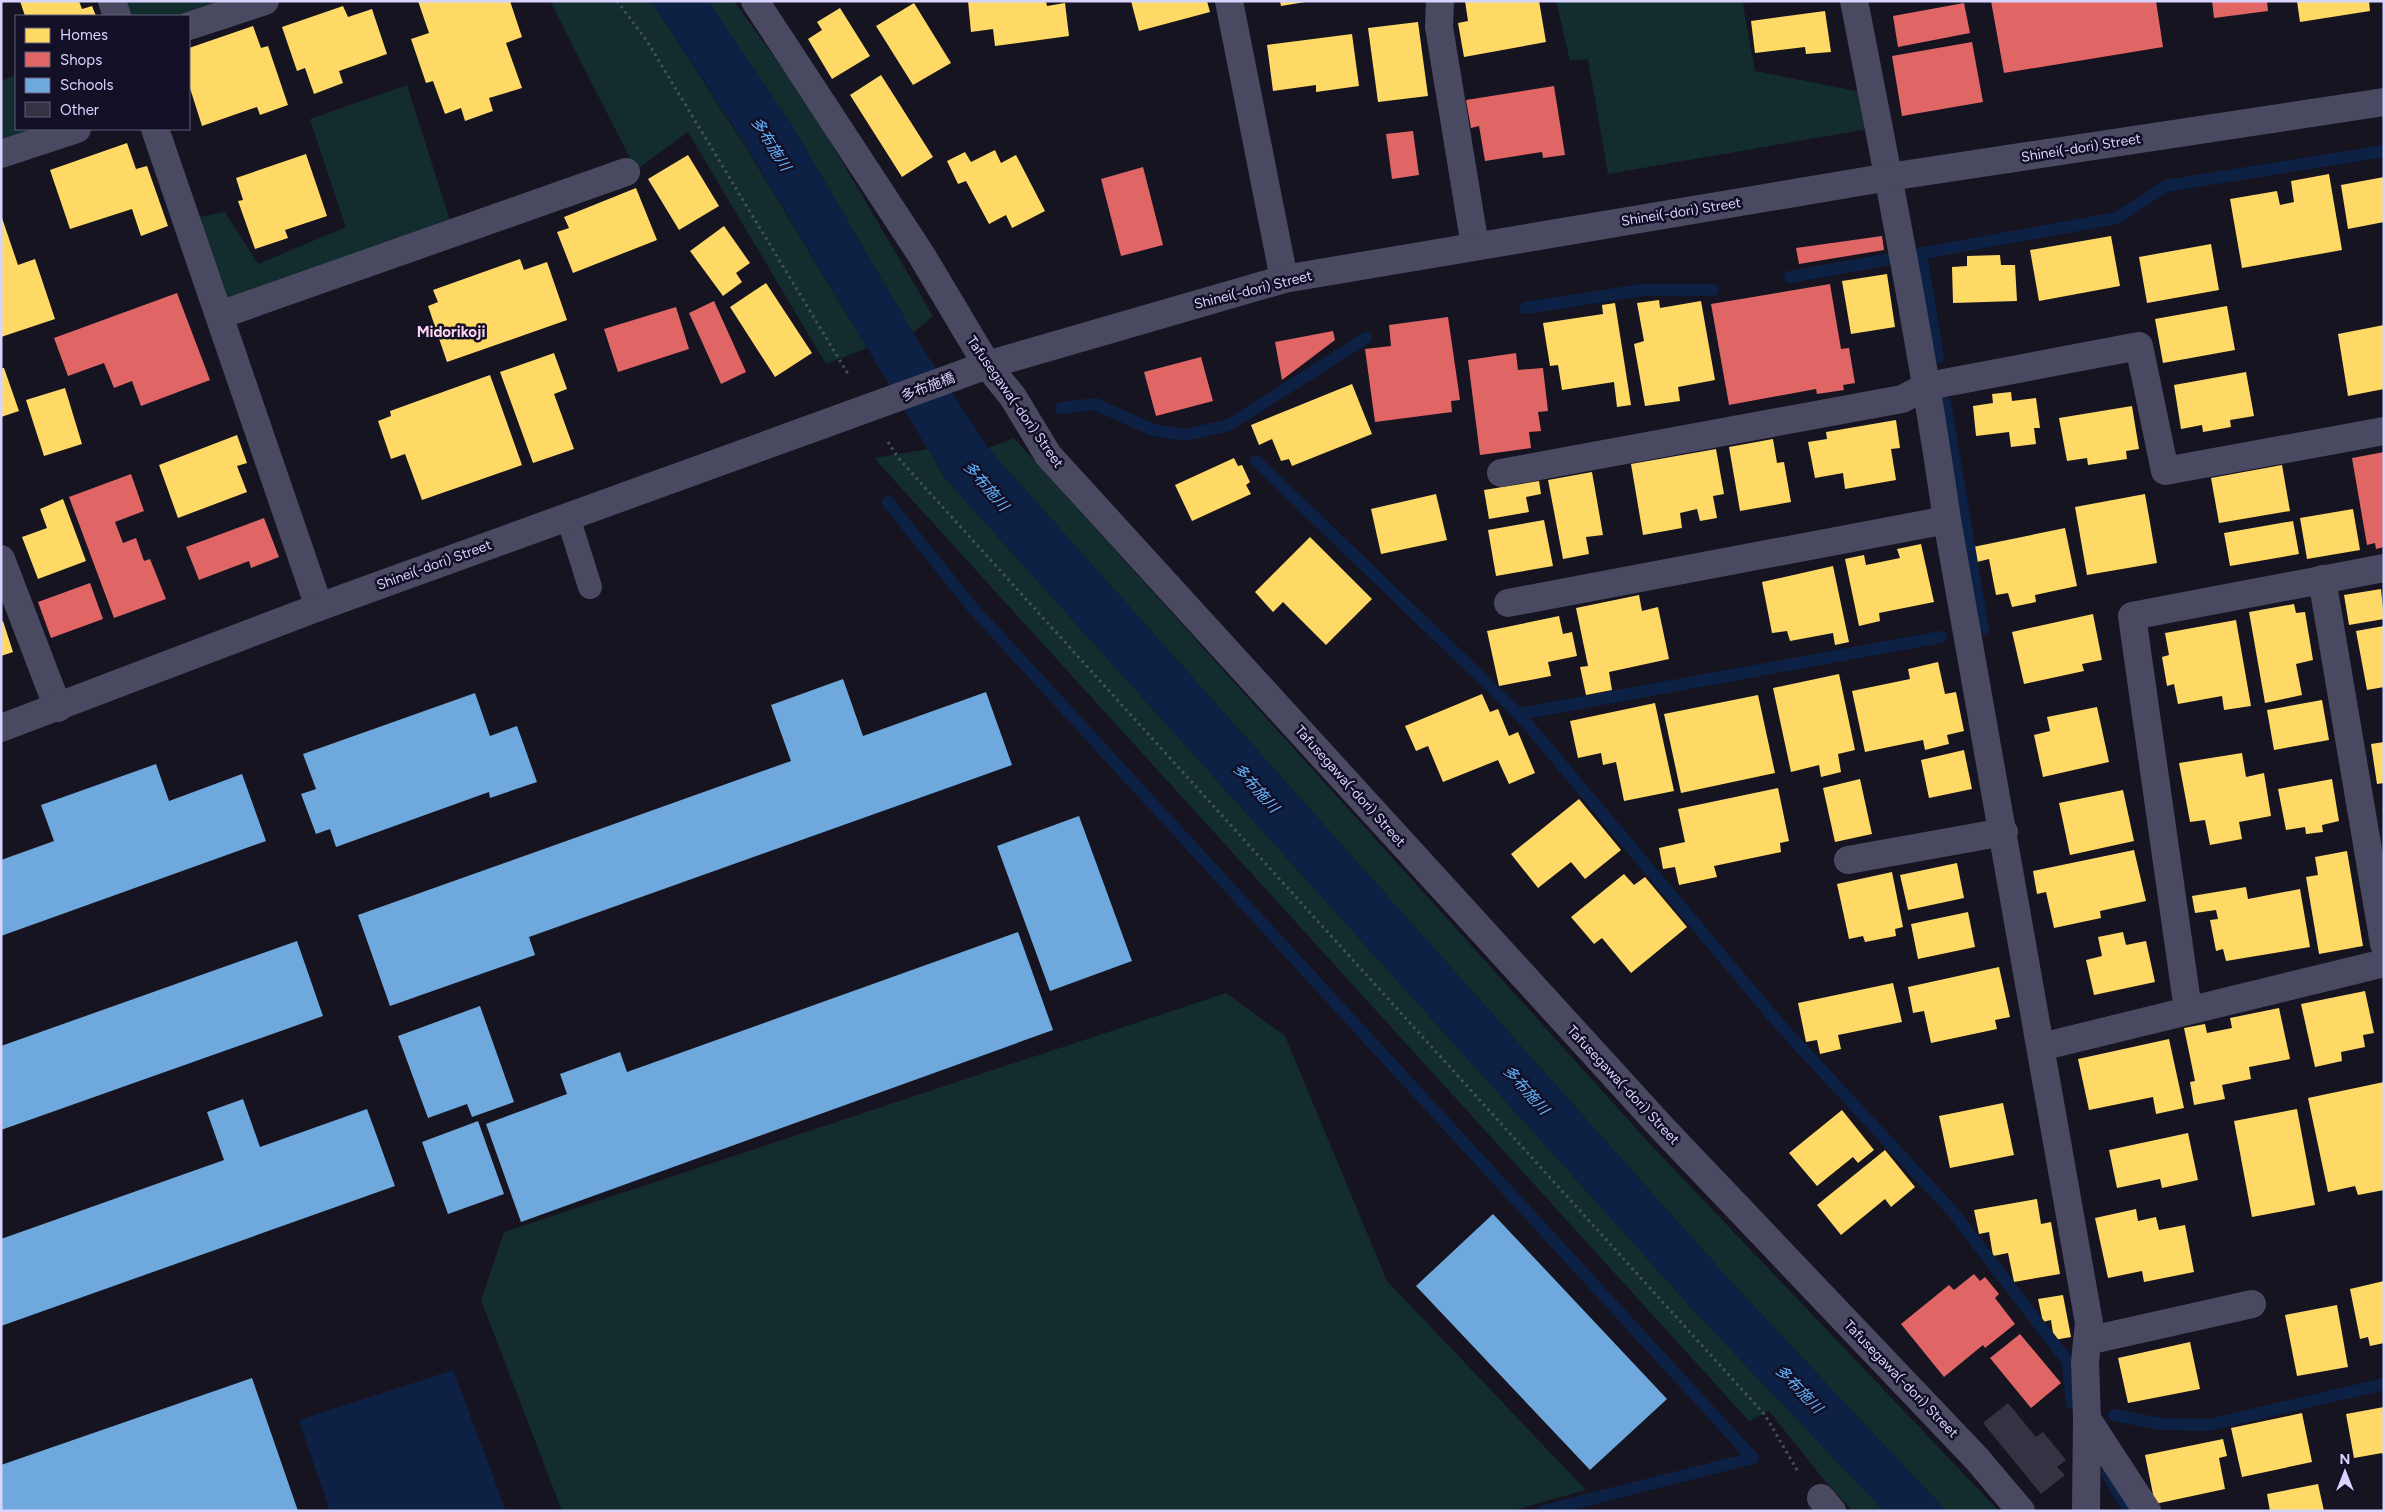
<svg xmlns="http://www.w3.org/2000/svg" width="2385" height="1512" font-family="Figtree,'Noto Sans JP',sans-serif">
<rect width="100%" height="100%" fill="#161421"/>
<!-- green -->
<path fill="#132c2d" d="M125 1H227L185 16H130Z
M550 1H651L744 144 867 348 826 364 688 132 636 170Z
M708 1H734L810 107 933 316 913 333 791 124Z
M1556 1H1751L1743 4 1755 71 1861 92 1868 129 1608 174 1588 59 1570 61Z
M13 76 16 78V129H43L1 143V81Z
M407 85 452 227 228 308 198 217 225 212 258 264 346 227 310 119Z
M1014 438 1651 1145 1999 1511H1946L1733 1284 988 448Z
M928 449 945 478 1698 1315 1884 1511H1853L1825 1481 1769 1411 1749 1421 874 458Z
M1226 993 1285 1036 1387 1281 1586 1490 1511 1511H562L481 1300 504 1232Z"/>
<!-- water -->
<path fill="#0d2144" d="M651 1H708L791 124 913 333 988 448 1733 1284 1946 1511H1884L1698 1315 945 478 745 144Z
M453 1370 506 1511H330L299 1420Z"/>
<!-- homes -->
<path fill="#ffd966" d="M20 1H79L82 9 92 6 96 16H25Z
M418 1H510L522 37 506 43 522 88 489 98 493 111 465 121 461 108 445 114 433 81 426 83 411 39 429 33Z
M968 1H1046L1047 6 1065 3 1069 36 995 46 993 29 971 32Z
M1131 1H1207L1210 12 1139 31Z
M1280 1H1305V2L1281 6Z
M1465 1H1539L1546 42 1464 57 1458 23 1468 21Z
M2297 1H2369L2370 11 2300 22Z
M914 3 951 63 913 85 876 26Z
M343 6 348 17 372 9 387 54 339 71 343 83 314 94 305 68 297 71 282 27Z
M840 8 870 56 832 79 808 39 822 30 817 22Z
M1825 11 1831 52 1806 54 1805 47 1755 53 1751 21Z
M1418 22 1428 96 1378 102 1368 28Z
M253 26 261 48 268 46 288 105 260 115 257 107 202 126 189 85V48Z
M1352 34 1359 86 1316 92V85L1273 91 1267 45Z
M881 75 933 157 902 177 850 95Z
M127 143 136 169 147 166 168 226 141 236 132 209 70 229 50 170Z
M995 150 1001 163 1016 155 1045 211 1012 228 1006 215 989 224 966 181 958 184 947 161 965 152 971 162Z
M306 154 327 216 285 230 288 238 255 249 238 201 243 200 236 178Z
M688 155 719 206 679 230 648 179Z
M2329 174 2342 250 2242 268 2230 199 2277 191 2280 205 2294 202 2291 181Z
M2384 177V222L2348 229 2341 185Z
M636 188 657 240 573 273 557 232 569 228 564 217Z
M2 218 18 265 35 259 55 319 1 337Z
M724 226 750 263 736 273 742 282 723 296 690 251Z
M2111 236 2120 286 2039 301 2030 250Z
M2211 244 2219 290 2147 303 2139 257Z
M2000 255 2001 265H2015L2017 301 1953 303 1952 267 1967 266V256Z
M520 259 524 270 547 262 567 320 447 362 428 306 438 302 433 290Z
M1887 274 1895 327 1851 334 1842 281Z
M766 283 812 353 775 377 730 307Z
M1659 300 1660 308 1701 301 1715 380 1678 387 1680 401 1645 406 1634 344 1644 341 1637 303Z
M1615 303 1631 405 1617 407 1614 382 1562 390 1558 365 1550 366 1543 323 1603 314 1602 305Z
M2227 306 2235 350 2163 363 2155 319Z
M2384 325V389L2348 396 2338 334Z
M554 353 567 389 554 394 574 449 533 463 500 372Z
M1 368H4L19 411 1 417Z
M2246 372 2254 416 2230 420 2231 427 2203 432 2202 425 2181 429 2174 385Z
M490 375 522 465 422 500 405 454 391 459 378 421 391 416 390 411Z
M1352 384 1372 434 1292 466 1289 459 1281 461 1272 439 1259 445 1251 425Z
M65 388 82 444 44 456 26 400Z
M2011 392 2012 401 2036 398 2040 428H2034L2036 444 2011 447 2009 432 1976 436 1973 406 1993 403 1992 394Z
M2132 406 2139 449 2126 451 2127 459 2088 465 2087 458 2067 461 2059 418Z
M1896 420 1900 448 1891 449 1896 480 1845 489 1843 473 1815 478 1808 442 1827 439 1826 432Z
M237 435 247 463 237 466 247 492 178 518 159 465Z
M1773 439 1777 463 1784 462 1791 502 1740 511 1729 447Z
M1716 449 1724 494 1713 496 1717 518 1700 521 1697 509 1680 513 1682 528 1643 535 1631 464Z
M1234 458 1238 466 1242 465 1250 482 1246 485 1251 494 1192 521 1175 485Z
M2282 465 2290 511 2219 523 2211 478Z
M1592 472 1603 535 1586 537 1589 554 1563 559 1548 480Z
M1539 481 1541 494 1526 497 1529 512 1489 519 1484 490Z
M1436 494 1447 540 1381 554 1371 509Z
M2145 494 2157 563 2087 575 2075 507Z
M63 499 86 561 38 579 22 537 47 528 40 509Z
M2353 509 2360 550 2307 559 2300 518Z
M1544 520 1553 566 1496 576 1488 530Z
M2293 521 2299 554 2230 566 2224 533Z
M2065 528 2077 586 2035 595 2036 602 2012 607 2008 593 1996 595 1989 559 1977 562 1973 547Z
M1310 537 1372 599 1326 645 1283 602 1273 612 1255 592Z
M1921 544 1934 602 1879 613 1880 621 1859 626 1845 559 1864 555 1866 565 1900 558 1897 549Z
M1833 566 1849 642 1835 645 1833 633 1790 641 1787 631 1772 633 1762 582Z
M2381 589 2384 619 2349 625 2344 595Z
M1639 595 1642 611 1658 607 1669 659 1609 672 1612 690 1586 695 1580 667 1588 666 1576 608Z
M2294 604 2296 613 2305 612 2313 660 2296 664 2302 695 2265 703 2249 612Z
M2093 614 2102 660 2082 664 2084 671 2024 684 2012 632Z
M1559 616 1563 634 1572 632 1577 656 1548 662 1551 676 1499 686 1487 631Z
M2236 620 2251 706 2224 710 2222 696 2178 704 2174 684 2167 686 2162 657 2169 655 2165 633Z
M3 621 13 652 1 656V622Z
M2384 626V687L2367 690 2356 631Z
M1938 662 1945 694 1956 692 1964 731 1947 735 1949 744 1925 750 1923 740 1865 752 1852 691 1910 679 1908 669Z
M1839 674 1855 750 1838 754 1841 772 1821 777 1819 765 1791 772 1773 688Z
M1482 694 1490 712 1498 709 1509 736 1518 732 1535 773 1509 784 1498 760 1443 782 1428 746 1416 751 1405 726Z
M1758 695 1775 773 1681 793 1664 714Z
M2322 700 2329 740 2274 750 2267 710Z
M1655 703 1674 791 1624 801 1616 762 1603 765 1601 753 1578 758 1570 721Z
M2097 707 2109 762 2043 777 2034 735 2050 731 2047 717Z
M2384 742V783L2377 784 2371 744Z
M1964 750 1972 789 1929 798 1921 760Z
M2242 753 2246 777 2264 773 2271 816 2239 822 2242 839 2210 845 2205 820 2190 822 2179 763Z
M1860 779 1872 834 1835 842 1823 788Z
M2332 779 2339 821 2322 825 2323 832 2306 834 2305 827 2286 830 2278 789Z
M1778 788 1789 841 1780 843 1781 852 1714 866 1717 877 1679 885 1675 867 1663 869 1659 848 1685 842 1678 809Z
M2123 790 2134 841 2070 855 2059 803Z
M1579 799 1621 850 1585 879 1571 862 1538 888 1511 854Z
M2134 850 2146 901 2100 911 2101 918 2054 928 2046 892 2037 894 2033 871Z
M2347 851 2363 946 2319 954 2306 877 2318 875 2315 857Z
M1957 863 1964 898 1908 910 1900 875Z
M1892 872 1903 927 1895 929 1896 936 1865 942 1863 936 1849 939 1837 884Z
M1624 874 1634 885 1645 877 1687 927 1631 973 1602 938 1594 944 1571 917Z
M2246 887 2248 899 2300 889 2310 947 2226 961 2223 949 2216 951 2210 920 2218 919 2216 910 2195 913 2192 896Z
M1968 912 1975 947 1918 959 1911 924Z
M2123 932 2126 945 2146 941 2155 982 2094 995 2086 960 2102 956 2098 937Z
M1999 967 2010 1017 1995 1020 1997 1029 1931 1043 1924 1011 1913 1013 1908 987Z
M1893 983 1902 1022 1838 1035 1841 1049 1820 1054 1817 1040 1806 1042 1798 1003Z
M2365 991 2374 1033 2363 1035 2365 1047 2341 1052 2342 1061 2315 1067 2301 1004Z
M2279 1008 2290 1059 2249 1067 2251 1079 2222 1085 2225 1099 2194 1105 2190 1082 2195 1081 2184 1028 2205 1024 2207 1033 2232 1028 2230 1018Z
M2169 1039 2184 1108 2156 1114 2153 1097 2089 1110 2078 1059Z
M2384 1082V1190L2358 1195 2355 1186 2328 1192 2308 1098Z
M2003 1103 2014 1155 1950 1168 1939 1116Z
M2297 1109 2315 1205 2252 1217 2234 1121Z
M1842 1110 1874 1150 1858 1163 1853 1157 1817 1186 1789 1153Z
M2188 1133 2198 1180 2162 1188 2160 1179 2117 1188 2109 1150Z
M1885 1150 1915 1187 1891 1207 1885 1199 1841 1235 1817 1205Z
M2037 1199 2041 1224 2051 1222 2060 1274 2014 1282 2008 1253 1993 1256 1989 1232 1979 1234 1974 1210Z
M2136 1209 2138 1221 2156 1217 2159 1230 2185 1225 2194 1272 2144 1282 2142 1271 2108 1278 2095 1218Z
M2384 1281V1343L2370 1346 2368 1337 2360 1339 2350 1289Z
M2063 1295 2071 1337 2054 1340 2051 1320 2043 1322 2038 1299Z
M2337 1305 2348 1367 2297 1376 2285 1315Z
M2190 1342 2200 1389 2128 1403 2118 1358Z
M2384 1407V1456L2382 1453 2354 1458 2346 1414Z
M2302 1413 2312 1462 2242 1477 2231 1428Z
M2223 1439 2227 1456 2219 1458 2225 1489 2155 1504 2145 1455Z
M2318 1484 2324 1511H2270L2267 1494Z"/>
<!-- shops -->
<path fill="#e06666" d="M1991 1H2156L2163 47 2004 73Z
M2212 1H2267L2268 11 2214 18Z
M1964 3 1970 33 1898 47 1893 16Z
M1972 42 1983 102 1902 116 1892 56Z
M1554 86 1565 155 1543 158 1542 152 1485 161 1479 126 1471 128 1466 100Z
M1413 131 1419 175 1392 179 1386 134Z
M1143 167 1163 245 1121 256 1101 179Z
M1882 236 1884 250 1799 264 1796 248Z
M1830 284 1841 349 1849 348 1855 383 1843 385 1844 390 1817 394 1816 389 1729 405 1711 304Z
M177 293 210 380 141 406 132 381 114 388 104 363 68 376 54 338Z
M714 301 746 372 721 384 689 313Z
M676 307 689 349 618 372 604 329Z
M1448 317 1460 400 1451 401 1452 412 1375 422 1365 349 1391 346 1389 325Z
M1333 331 1335 340 1282 380 1275 342Z
M1516 353 1518 370 1543 368 1548 411 1538 412 1541 431 1529 432 1531 448 1480 455 1468 360Z
M1201 357 1213 401 1156 416 1144 372Z
M2384 452V547L2376 549 2375 543 2367 545 2352 458Z
M131 474 144 511 115 522 123 543 136 538 144 561 150 559 166 599 114 618 69 497Z
M264 518 279 557 251 568 249 561 199 580 186 547Z
M90 583 103 619 51 638 38 602Z
M1974 1274 1980 1281 1985 1277 1999 1294 1995 1298 2015 1324 1985 1348 1983 1345 1944 1377 1901 1324 1949 1285 1954 1290Z
M2020 1334 2061 1383 2031 1408 1990 1358Z"/>
<!-- schools -->
<path fill="#6fa8dc" d="M843 679 863 736 986 692 1012 765 529 937 535 955 390 1006 358 915 791 761 771 705Z
M475 693 490 736 517 726 537 782 490 798 489 792 336 847 330 829 316 834 301 794 316 789 303 754Z
M156 764 169 801 242 774 266 841 1 936V860L54 841 41 805Z
M1079 816 1132 961 1050 991 997 846Z
M1018 932 1053 1030 521 1222 486 1124 567 1094 560 1074 620 1052 627 1072Z
M297 941 323 1016 1 1130V1046Z
M480 1006 514 1102 472 1117 467 1104 428 1118 398 1036Z
M243 1099 260 1147 367 1109 395 1186 1 1326V1239L224 1160 207 1112Z
M478 1121 504 1194 448 1214 422 1142Z
M1493 1214 1667 1399 1590 1470 1416 1286Z
M252 1378 298 1511H1V1465Z"/>
<g fill="none" stroke-linecap="round" stroke-linejoin="round">
<!-- stream -->
<path stroke="#0d2144" stroke-width="12" d="M1921 254 1938 358
M1790 277 2117 218 2166 186 2384 151
M1525 308 1642 290H1713
M1945 403 1983 629
M1061 408 1095 404 1153 430 1185 435 1229 425 1366 338
M1256 461 1519 714 1780 1025 1953 1212 2068 1362 2072 1403
M888 502 972 607 1753 1458 1543 1511
M1519 714 1941 637
M2114 1415 2161 1424 2209 1425 2384 1384
M2107 1474 2129 1511"/>
</g>
<!-- building -->
<path fill="#343243" d="M2008 1403 2036 1437 2043 1432 2066 1460 2057 1467 2065 1475 2041 1494 1983 1423Z"/>
<g fill="none" stroke-linecap="round" stroke-linejoin="round">
<!-- path -->
<path stroke="#44505f" stroke-width="3" stroke-dasharray="2.5 4" stroke-linecap="butt" d="M617 1 647 41 848 374
M888 442 900 460 1765 1415 1797 1470"/>
<!-- service -->
<path stroke="#4a4962" stroke-width="24" d="M568 517 590 587"/>
<!-- minor -->
<path stroke="#4a4962" stroke-width="28" d="M112 1 117 16
M755 1 922 256 987 365 1013 397 1048 455 1664 1130 1977 1459 2021 1511
M1229 1 1284 279
M1440 1 1439 27 1475 246
M1854 1C1888 174 1922 346 1947 520L2089 1323 2085 1362 2087 1419 2086 1511
M189 26 265 1
M155 129 319 607
M1 154 77 129
M220 315 626 172
M1501 473 1902 399 1928 386 2139 346 2165 471 2384 431
M1 559 58 708
M2322 579 2384 944
M1508 603 1947 520
M1848 860 2004 832
M2188 1010 2132 616 2384 568
M2041 1047 2384 963
M2087 1341 2252 1304
M2087 1419 2147 1511
M1821 1498 1832 1511"/>
<!-- tertiary -->
<path stroke="#4a4962" stroke-width="28" d="M1 728 319 607 987 365 1284 279 1889 177 2384 102"/>
</g>
<g text-anchor="middle" dominant-baseline="central" stroke-width="5" stroke-linejoin="round" paint-order="stroke">
<!-- street labels -->
<g font-size="14" fill="#d9d4ff" stroke="#130f26">
<text transform="translate(2081 148) rotate(-9)">Shinei(-dori) Street</text>
<text transform="translate(1681 212) rotate(-9)">Shinei(-dori) Street</text>
<text transform="translate(1253 290) rotate(-14)">Shinei(-dori) Street</text>
<text transform="translate(928 387) rotate(-21)">多布施橋</text>
<text transform="translate(1015 402) rotate(55)">Tafusegawa(-dori) Street</text>
<text transform="translate(434 565) rotate(-20)">Shinei(-dori) Street</text>
<text transform="translate(1350 786) rotate(48)">Tafusegawa(-dori) Street</text>
<text transform="translate(1623 1085) rotate(47)">Tafusegawa(-dori) Street</text>
<text transform="translate(1901 1379) rotate(46)">Tafusegawa(-dori) Street</text>
</g>
<!-- water labels -->
<g font-size="15" font-style="italic" fill="#62b6ff" stroke="#130f26">
<text transform="translate(771 144) rotate(58)">多布施川</text>
<text transform="translate(986 486) rotate(49)">多布施川</text>
<text transform="translate(1256 788) rotate(48)">多布施川</text>
<text transform="translate(1526 1090) rotate(48)">多布施川</text>
<text transform="translate(1799 1389) rotate(46)">多布施川</text>
</g>
<!-- neighbourhood labels -->
<g font-size="15" font-weight="bold" fill="#ffd6f0" stroke="#130f26">
<text x="451" y="332">Midorikoji</text>
</g>
</g>
<!-- border -->
<rect width="2385" height="1512" fill="none" stroke="#d9d4ff" stroke-width="5"/>
<!-- legend -->
<rect x="15" y="15" width="175" height="115" fill="#130f26" stroke="#625e7d"/>
<rect x="25" y="28" width="25" height="15" fill="#ffd966" stroke="#625e7d"/>
<text x="60" y="40" font-size="15" fill="#d9d4ff">Homes</text>
<rect x="25" y="52" width="25" height="15" fill="#e06666" stroke="#625e7d"/>
<text x="60" y="65" font-size="15" fill="#d9d4ff">Shops</text>
<rect x="25" y="78" width="25" height="15" fill="#6fa8dc" stroke="#625e7d"/>
<text x="60" y="90" font-size="15" fill="#d9d4ff">Schools</text>
<rect x="25" y="102" width="25" height="15" fill="#343243" stroke="#625e7d"/>
<text x="60" y="115" font-size="15" fill="#d9d4ff">Other</text>
<!-- north arrow -->
<g transform="translate(2345 1472)" stroke="#130f26" stroke-width="4" paint-order="stroke">
<path d="M0-4L9 19L0 12L-9 19Z" fill="#d9d4ff"/>
<text y="-8" font-size="14" font-weight="bold" text-anchor="middle" fill="#d9d4ff">N</text>
</g>
</svg>
